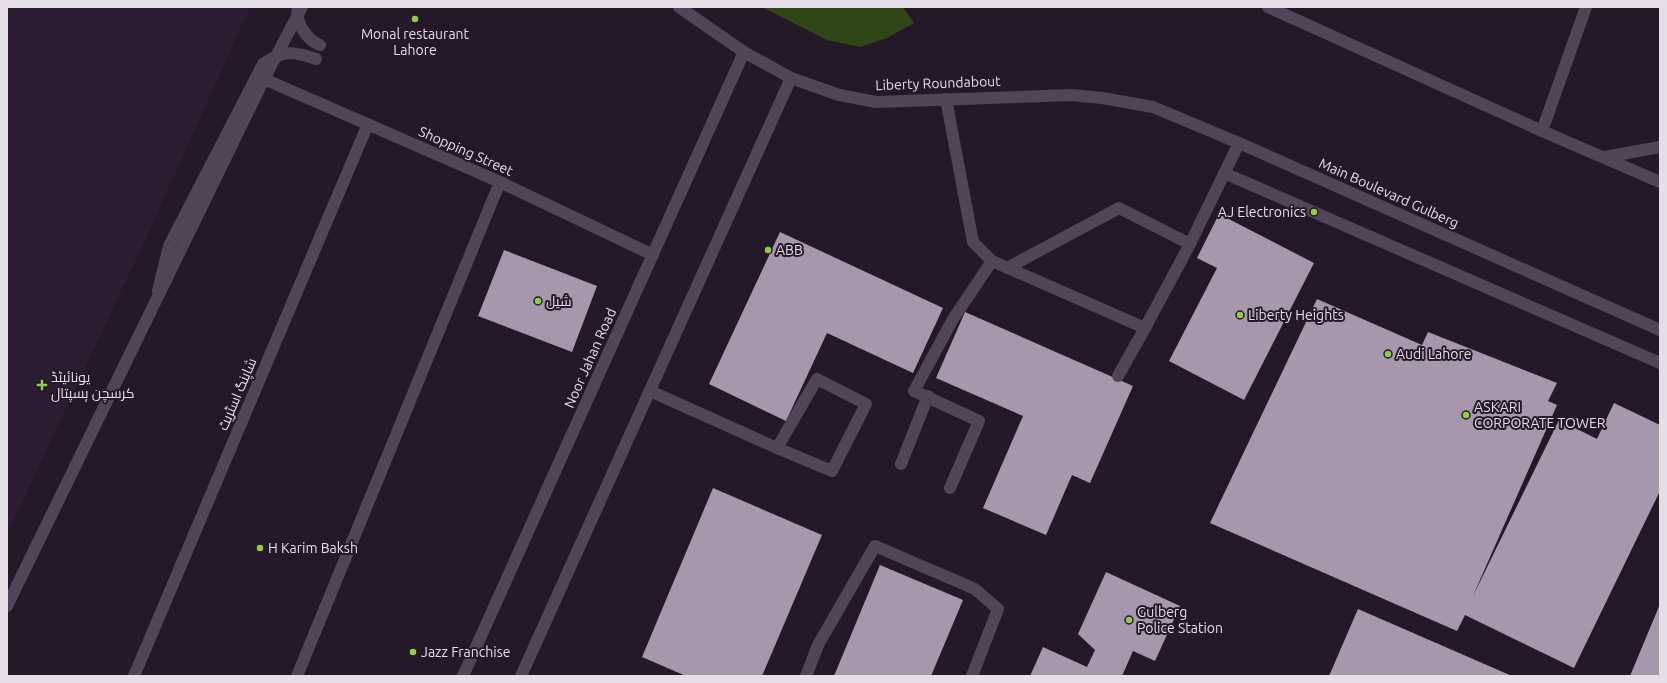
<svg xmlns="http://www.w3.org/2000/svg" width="1667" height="683" font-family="Ubuntu,Cairo,sans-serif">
<rect width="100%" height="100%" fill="#251929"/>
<!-- built -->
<path fill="#2d1c32" d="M7 7H250L147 236 7 534Z"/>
<!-- green -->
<path fill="#2f4716" d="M762 7H903L914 23 887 38 860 47 827 40Z"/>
<!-- building -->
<path fill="#a797ad" d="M1219 214 1314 263 1244 400 1169 361 1217 268 1197 258Z
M780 232 943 308 913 373 827 333 786 421 709 384Z
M504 250 597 286 572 352 478 316Z
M1317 299 1422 345 1428 332 1557 383 1548 401 1557 405 1472 598 1559 420 1597 439 1614 403 1660 425V491L1574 668 1465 615 1457 631 1210 523Z
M965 312 1133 386 1090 483 1072 475 1046 535 983 508 1023 416 936 378Z
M713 488 822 535 762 676H686L642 657Z
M880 565 963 600 931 676H834Z
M1106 572 1180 606 1155 661 1133 651 1122 676H1030L1043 647 1087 667 1095 650 1078 634Z
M1660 604V676H1630Z
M1358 609 1512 676H1329Z"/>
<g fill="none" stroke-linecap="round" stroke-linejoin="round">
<!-- lane -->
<path stroke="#534558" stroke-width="12" d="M298 8C295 23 307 40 320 45
M946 99 973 242 992 261 1145 328 1190 244 1239 143
M1542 131 1586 7
M1007 268 1119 208 1190 244
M158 291 169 246 263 64C283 50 294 51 316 59
M1118 376 1145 328
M650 391 777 448 832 471 866 404 817 379 777 448
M901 464 928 396
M950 488 979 421 914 391 953 319 992 261
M806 676 818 645 875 546 975 589 998 609 972 676"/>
<!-- street -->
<path stroke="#534558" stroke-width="12" d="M264 79 500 182 653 255
M1605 157 1660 147
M1224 173 1660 363
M7 606 264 79 302 7
M134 676 368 124
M297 676 500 182"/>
<!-- secondary -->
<path stroke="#534558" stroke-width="12" d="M679 7 744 52 791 78 839 95 876 102 1072 95 1102 98 1153 107 1239 143 1660 330
M1268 7 1542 131 1660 182
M463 676 744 52
M521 676 791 78"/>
</g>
<!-- markers -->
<g fill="#8cce45" stroke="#251929" stroke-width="1.5">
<circle cx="415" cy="19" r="4"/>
<circle cx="1314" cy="212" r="4"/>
<circle cx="768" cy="250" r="4"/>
<circle cx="538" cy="301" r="4"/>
<circle cx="1240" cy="315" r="4"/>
<circle cx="1388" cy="354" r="4"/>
<path d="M40 379h4v4h4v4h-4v4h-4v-4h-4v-4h4z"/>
<circle cx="1466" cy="415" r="4"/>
<circle cx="260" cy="548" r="4"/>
<circle cx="1129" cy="620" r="4"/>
<circle cx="413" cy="652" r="4"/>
</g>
<g text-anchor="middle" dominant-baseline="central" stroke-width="4" stroke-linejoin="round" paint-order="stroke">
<!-- poi labels -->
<g font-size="14" fill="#e5dde8" stroke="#251929" text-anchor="start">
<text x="415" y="34" text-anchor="middle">Monal restaurant<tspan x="415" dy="16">Lahore</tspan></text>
<text x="1306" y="212" text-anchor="end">AJ Electronics</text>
<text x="776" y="250">ABB</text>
<text x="546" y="301">شیل</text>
<text x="1248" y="315">Liberty Heights</text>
<text x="1396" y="354">Audi Lahore</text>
<text x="51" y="377">یونائیٹڈ<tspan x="51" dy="16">کرسچن ہسپتال</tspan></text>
<text x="1474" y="407">ASKARI<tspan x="1474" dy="16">CORPORATE TOWER</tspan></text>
<text x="268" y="548">H Karim Baksh</text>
<text x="1137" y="612">Gulberg<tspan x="1137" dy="16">Police Station</tspan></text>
<text x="421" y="652">Jazz Franchise</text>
</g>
<!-- street labels -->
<g font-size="14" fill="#e5dde8" stroke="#251929">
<text transform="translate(938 83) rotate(-2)">Liberty Roundabout</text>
<text transform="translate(466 151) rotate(24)">Shopping Street</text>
<text transform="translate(1389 193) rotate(24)">Main Boulevard Gulberg</text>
<text transform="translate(590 358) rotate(-66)">Noor Jahan Road</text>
<text transform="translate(237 394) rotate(-67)">شاپنگ اسٹریٹ</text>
</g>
</g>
<!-- border -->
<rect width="1667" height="683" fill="none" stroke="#e5dde8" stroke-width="16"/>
</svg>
